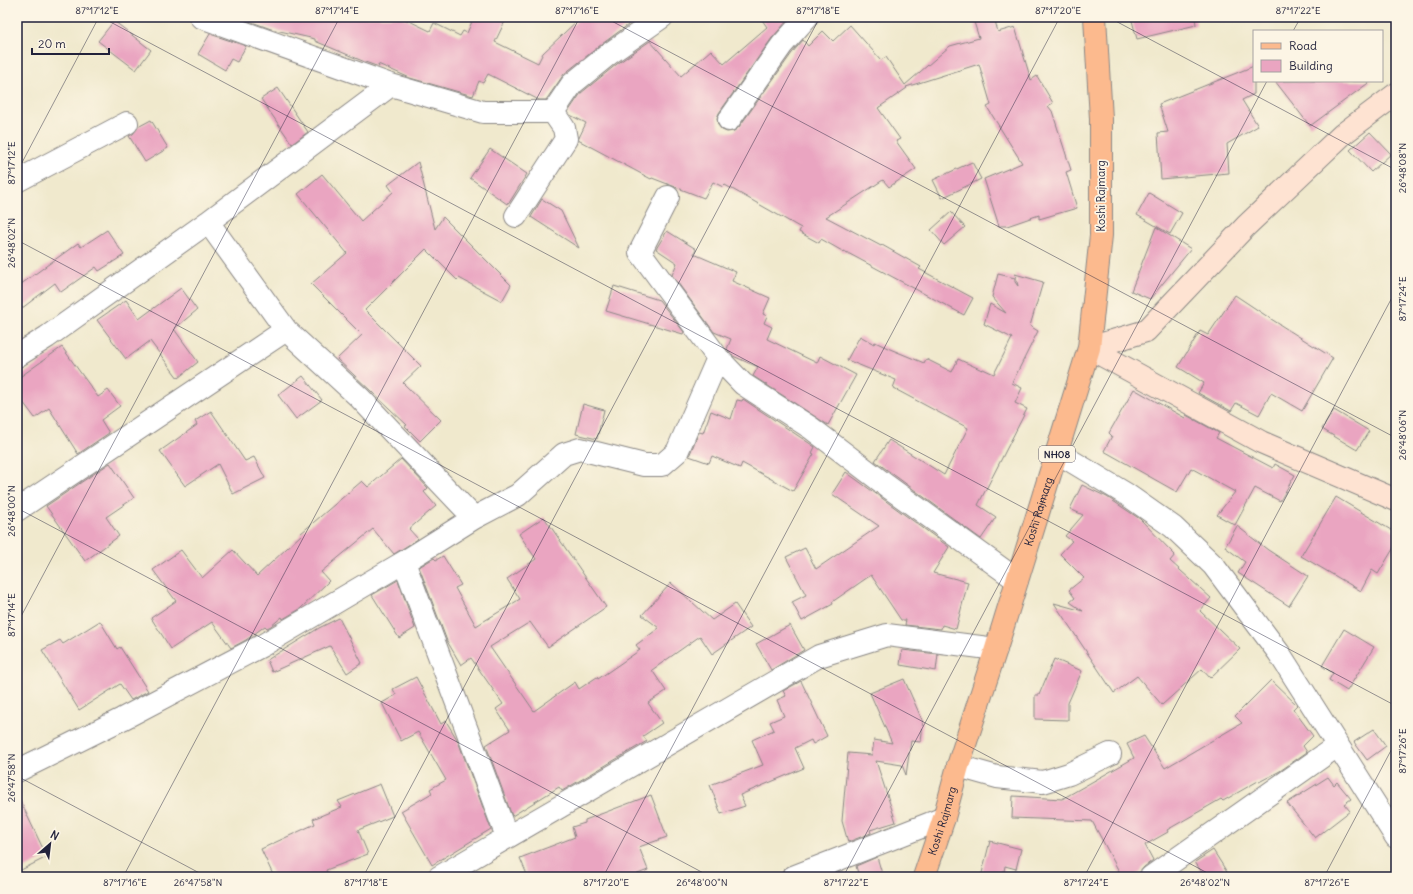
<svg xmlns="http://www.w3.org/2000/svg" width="1413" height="894" font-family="Delius,sans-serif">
<rect width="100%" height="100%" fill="#fcf5e5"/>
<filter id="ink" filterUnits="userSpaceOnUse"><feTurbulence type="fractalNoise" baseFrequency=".025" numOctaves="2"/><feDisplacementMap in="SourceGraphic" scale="8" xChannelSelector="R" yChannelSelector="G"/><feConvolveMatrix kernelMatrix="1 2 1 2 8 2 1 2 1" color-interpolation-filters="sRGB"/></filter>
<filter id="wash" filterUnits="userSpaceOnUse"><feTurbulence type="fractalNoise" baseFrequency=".012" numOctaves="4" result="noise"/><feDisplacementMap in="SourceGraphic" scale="16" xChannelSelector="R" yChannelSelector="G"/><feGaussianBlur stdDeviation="0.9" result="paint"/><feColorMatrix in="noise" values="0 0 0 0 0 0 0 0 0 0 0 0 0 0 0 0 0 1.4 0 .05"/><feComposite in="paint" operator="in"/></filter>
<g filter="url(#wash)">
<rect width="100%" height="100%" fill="#f0e9cd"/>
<g id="blocks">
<!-- building -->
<path fill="#eaa5c1" d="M238 17H401L430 31 434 23 460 36 463 31 467 33 474 17H507L495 42 538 63 543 53 581 17H628L632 22 602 44 564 74 546 100H539L488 74 483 83 479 81 473 96 410 78 378 64 379 67 365 62 315 41V39L271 29Z
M760 17H786L788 20 772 38 719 113 717 118 718 125 722 130 727 132 734 131 739 127 792 53 803 40 808 46 823 31 833 41 850 25 881 60 886 57 905 85 950 46 979 38 974 22 989 17H994L998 32 1015 27 1031 80 1037 76 1053 103 1048 106 1052 111 1071 170 1066 172 1077 208 1039 219V215L1007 226H999L984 179 1022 163 987 107 991 105 979 64 906 87 907 88 878 108 900 139 896 141 916 169 889 187 883 180 826 217 881 246 882 245 921 267 919 269 973 298 964 315 844 251V252L821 239 819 243 799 232 801 228 725 185 723 187 713 182 704 198 652 178 651 179 578 140 586 123 570 115 568 112 581 93 617 64 650 41 681 76 711 50 724 64 767 27Z
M1131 17H1195L1196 25 1137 39Z
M114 21 151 50 136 70 98 41Z
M210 34 246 46 237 62 231 59 225 70 198 54Z
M1254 66V94L1242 100 1258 126 1227 144 1229 173 1161 179 1158 133 1168 132 1159 104Z
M1275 81H1371L1310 126Z
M278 88 308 132 292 144 261 99Z
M151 120 168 148 145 162 129 136 133 134 138 127Z
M1370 132 1391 154 1371 172 1350 150Z
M490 149 527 174 509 203 508 202 507 204 470 178Z
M418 162 435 229 443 217 511 285 502 301 459 278 457 280 426 249 365 310 421 366 403 383 441 420 420 441 405 426 407 425 337 359 362 335 311 284 347 253 298 194 322 174 361 221 393 192 388 185Z
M972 162 981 179 942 198 933 180Z
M1149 193 1182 213 1170 234 1137 215Z
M542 199 561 211 579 248 531 217Z
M951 212 965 227 944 245 931 230Z
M1156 227 1191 249 1150 299 1131 291Z
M107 230 124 255 99 271 96 267 61 292 55 283 17 312V287L78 243 81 247Z
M667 231 696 249 694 254 736 272 732 281 770 298 763 314 767 316 764 323 772 327 767 339 817 363 820 356 856 375 828 425 753 376 758 367 733 356 728 350 727 349 731 339 714 332 672 275 677 263 656 249Z
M998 274 1015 278V282L1018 286 1015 274 1043 282 1030 326 1038 331 1012 383 1022 388 1015 403 1027 409 978 505 996 517 981 539 875 461 889 440 944 475 968 428 893 388 896 380 847 360 860 336 874 344 875 342 890 349 924 363 926 359 952 372 958 359 982 370 983 369 994 374 1012 338 984 324 990 304 1006 313 992 297Z
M614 286 659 300 684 332 683 334 606 311Z
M181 288 197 310 174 329 198 362 178 378 150 341 126 359 97 320 126 300 139 319Z
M1235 295 1271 319 1333 358 1302 411 1271 393 1259 415 1236 403 1231 411 1198 393 1204 383 1178 367 1200 331 1208 335Z
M62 347 98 397 108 390 120 406 101 420 109 433 78 454 49 408 35 418 17 394V379Z
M303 376 322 400 296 419 278 395Z
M1134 389 1185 418 1186 415 1219 433 1216 438 1273 468 1275 464 1295 475 1280 501 1255 488 1235 525 1217 515 1235 492 1191 468 1177 492 1104 451 1112 436 1109 433Z
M743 399 815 447 812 453 814 454 793 491 742 463 740 468 712 456 709 463 689 456 699 432 703 433 711 411 731 419 737 400 742 401Z
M583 404 604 410 597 439 576 434Z
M1334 410 1369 431 1357 450 1322 429Z
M211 411 245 461 254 457 265 478 233 494 218 464 185 486 160 451 197 425 195 421Z
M401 459 428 488 424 492 436 506 409 529 418 539 394 554 373 529 321 572 329 581 300 609 283 619 282 617 271 626 267 628 265 626 246 640 231 648 212 622 171 649 151 618 176 601 153 570 181 550 202 578 233 550 257 576 301 535 300 534 362 481 368 487Z
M110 463 134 498 106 517 119 536 85 561 46 506Z
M846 472 949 547 933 573 968 582 956 629 942 625 941 629 905 625 906 620H901L871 575 832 602 833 604 802 621 792 602 806 595 786 557 805 548 816 569 879 526 832 494Z
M1082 485 1107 497 1140 519 1175 555 1170 561 1211 598 1200 611 1240 649 1210 678 1202 669 1162 705 1137 676 1114 693 1054 603 1083 611 1070 602 1075 598 1069 590 1084 578 1060 554 1072 541 1065 536 1083 515 1070 509Z
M1336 497 1396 533V544L1378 574 1372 570 1361 591 1301 556Z
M544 517 606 607 548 647 530 622 490 647 534 711 575 682 579 689 597 677 598 679 640 650 636 645 659 628 642 615 671 583 712 620 735 604 751 627 712 654 700 636 652 670 666 691 648 703 662 723 643 736 647 741 562 791 559 787 512 816 486 745 510 730 496 709 503 704 471 658 461 665 447 641 419 567 434 558 436 560 443 556 461 585 455 588 476 626 520 599 507 579 536 559 519 534Z
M1237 526 1268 550 1308 576 1289 606 1238 573 1245 562 1225 547Z
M398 580 415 628 399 638 372 595Z
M339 618 362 663 347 673 330 646 272 672 267 660 319 628Z
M100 621 117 649 120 647 148 691 131 700 120 684 79 710 42 650 60 640 63 644Z
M790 625 804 650 771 670 756 644Z
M1344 629 1374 647 1347 691 1329 680 1333 673 1322 666Z
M902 650 938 654 936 671 900 665Z
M1054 659 1082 671 1068 703V720L1035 719V695H1039Z
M416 677 441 724 446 721 458 741 491 829 432 865 401 811 432 793 430 789 446 780 418 732 401 741 382 703 396 695 393 689Z
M904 679 923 722 921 742 911 741 906 775 902 765 876 761 896 822 870 830 871 833 848 842 842 821 848 753 872 755 874 740 892 743 870 693Z
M1271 680 1297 705 1293 709 1313 736 1303 746 1307 752 1280 771 1259 782 1258 781 1223 801 1221 799 1167 830 1168 832 1145 845 1153 860 1144 867 1139 873 1132 877H1122L1092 821 1012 818 1013 796 1062 799 1134 758 1127 744 1144 736 1165 768 1242 723 1235 716Z
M801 681 827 736 813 744 811 740 795 748 804 768 740 795 745 806 721 814 710 785 763 765 752 740 774 730 770 722 784 716 777 700 786 696 783 691Z
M1374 729 1386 746 1367 760 1354 742Z
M1328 777 1334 785 1337 782 1351 799 1344 804 1350 811 1315 838 1287 803Z
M380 784 393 816 358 830 368 854 326 870 329 877H274L261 849 315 824 313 819 342 807 338 801Z
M17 794 47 857 17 872Z
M651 795 667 837 639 847 648 870 630 877H528L520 858 575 837 572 827 585 823V820Z
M990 841 1021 849 1016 869 1005 866 1003 877H981Z
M1213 850 1230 877H1205L1195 862Z
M877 857 883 877H859L856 866Z"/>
</g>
</g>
<g filter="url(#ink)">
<use href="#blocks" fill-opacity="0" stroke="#898684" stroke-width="1"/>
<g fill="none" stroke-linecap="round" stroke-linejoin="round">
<!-- street casing -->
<g stroke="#898684" stroke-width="24">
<path id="street" d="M201 17 391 85 483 112H553L572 84 609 54 662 17
M729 120 782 45 807 17
M17 181 127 123
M668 197 640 252 718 358 743 384 811 428 887 486 1017 580
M516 216 566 139 564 128 553 112
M208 222 286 330 360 398 474 518
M17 356 47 337 208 222 391 85
M1058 453 1126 494 1173 527 1213 565 1279 653 1396 837
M17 510 286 330
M404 562 507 837
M958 766 997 777 1043 782 1069 774 1110 754
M17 771 122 719 263 645 404 562 474 518 518 495 564 454 580 449 644 465H662L677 452 718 358
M439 877 819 656 887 635 996 649
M793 877 944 818
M1151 877 1337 746"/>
</g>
<!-- secondary casing -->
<g stroke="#898684" stroke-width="24">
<path id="secondary" d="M1089 348 1146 331 1246 226 1343 134 1396 94
M1089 348 1261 442 1396 500"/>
</g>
<!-- primary casing -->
<g stroke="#898684" stroke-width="24">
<g id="primary">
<path id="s1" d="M924 877 944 818 958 766 996 649 1089 348 1101 235V119L1095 17"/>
</g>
</g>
<!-- street -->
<use href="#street" stroke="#fff" stroke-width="22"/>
<!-- secondary -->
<use href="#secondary" stroke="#fee3d2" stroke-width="22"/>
<!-- primary -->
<use href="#primary" stroke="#fcba8e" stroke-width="22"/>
</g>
</g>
<!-- ticks -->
<path fill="none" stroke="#22223b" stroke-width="1" stroke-opacity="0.45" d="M101 17 1396 706M604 17 1396 438M1108 17 1396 170M1293 31 1301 17M17 172 99 17M17 240 1215 877M17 508 711 877M17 624 340 17M17 776 207 877M123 877 580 17M363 877 820 17M603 877 1060 17M843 877 1267 81M1084 877 1396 290M1324 877 1396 741"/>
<g text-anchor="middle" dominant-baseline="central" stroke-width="3.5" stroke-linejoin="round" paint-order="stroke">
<!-- shield labels -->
<rect fill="#fcf5e5" stroke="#63616e" stroke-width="1" x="1039" y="446" width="36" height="16" rx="3"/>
<g font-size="10" font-weight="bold" fill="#22223b">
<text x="1057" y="454">NH08</text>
</g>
<!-- street labels -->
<g font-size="11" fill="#22223b" stroke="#fcf5e5">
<text transform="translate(1101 196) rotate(-90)">Koshi Rajmarg</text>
<text stroke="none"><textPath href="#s1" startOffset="383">Koshi Rajmarg</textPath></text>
<text stroke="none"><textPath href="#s1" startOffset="59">Koshi Rajmarg</textPath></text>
</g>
</g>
<!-- margin -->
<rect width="1413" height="894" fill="none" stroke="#fcf5e5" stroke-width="44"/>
<!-- legend -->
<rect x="1253" y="30" width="130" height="52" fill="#fcf5e5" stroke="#a5a1a1"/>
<rect x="1261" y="43" width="20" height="6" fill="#fcba8e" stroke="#a5a1a1"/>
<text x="1289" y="50" font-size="12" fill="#22223b">Road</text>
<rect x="1261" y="60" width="20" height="12" fill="#eaa5c1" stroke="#a5a1a1"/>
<text x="1289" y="70" font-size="12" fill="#22223b">Building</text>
<!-- north arrow -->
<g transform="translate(50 844) rotate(28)" stroke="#fcf5e5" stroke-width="3" paint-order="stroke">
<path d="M0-3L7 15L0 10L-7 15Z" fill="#22223b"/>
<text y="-6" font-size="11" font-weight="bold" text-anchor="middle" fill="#22223b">N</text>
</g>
<!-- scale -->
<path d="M32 48v6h77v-6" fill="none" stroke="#22223b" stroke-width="2"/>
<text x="38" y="48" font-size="12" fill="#22223b" stroke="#fcf5e5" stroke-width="3" paint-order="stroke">20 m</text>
<rect x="22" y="22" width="1369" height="850" fill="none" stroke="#22223b" stroke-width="1.5"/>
<g font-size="10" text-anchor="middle" fill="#22223b">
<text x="97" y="14">87°17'12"E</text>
<text x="337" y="14">87°17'14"E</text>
<text x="577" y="14">87°17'16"E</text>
<text x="818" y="14">87°17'18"E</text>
<text x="1058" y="14">87°17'20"E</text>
<text x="1298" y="14">87°17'22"E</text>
<text transform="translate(11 163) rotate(-90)" y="4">87°17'12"E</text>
<text transform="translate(1402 168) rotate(-90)" y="4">26°48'08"N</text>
<text transform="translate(11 243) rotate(-90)" y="4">26°48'02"N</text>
<text transform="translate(1402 299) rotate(-90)" y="4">87°17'24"E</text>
<text transform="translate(1402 435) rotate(-90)" y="4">26°48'06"N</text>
<text transform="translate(11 511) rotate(-90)" y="4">26°48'00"N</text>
<text transform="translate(11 615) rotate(-90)" y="4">87°17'14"E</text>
<text transform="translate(1402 751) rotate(-90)" y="4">87°17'26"E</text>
<text transform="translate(11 778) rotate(-90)" y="4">26°47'58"N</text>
<text x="125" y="886">87°17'16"E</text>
<text x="198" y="886">26°47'58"N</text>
<text x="366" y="886">87°17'18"E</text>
<text x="606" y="886">87°17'20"E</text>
<text x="702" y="886">26°48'00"N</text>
<text x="846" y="886">87°17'22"E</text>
<text x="1086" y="886">87°17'24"E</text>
<text x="1205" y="886">26°48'02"N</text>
<text x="1327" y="886">87°17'26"E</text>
</g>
</svg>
